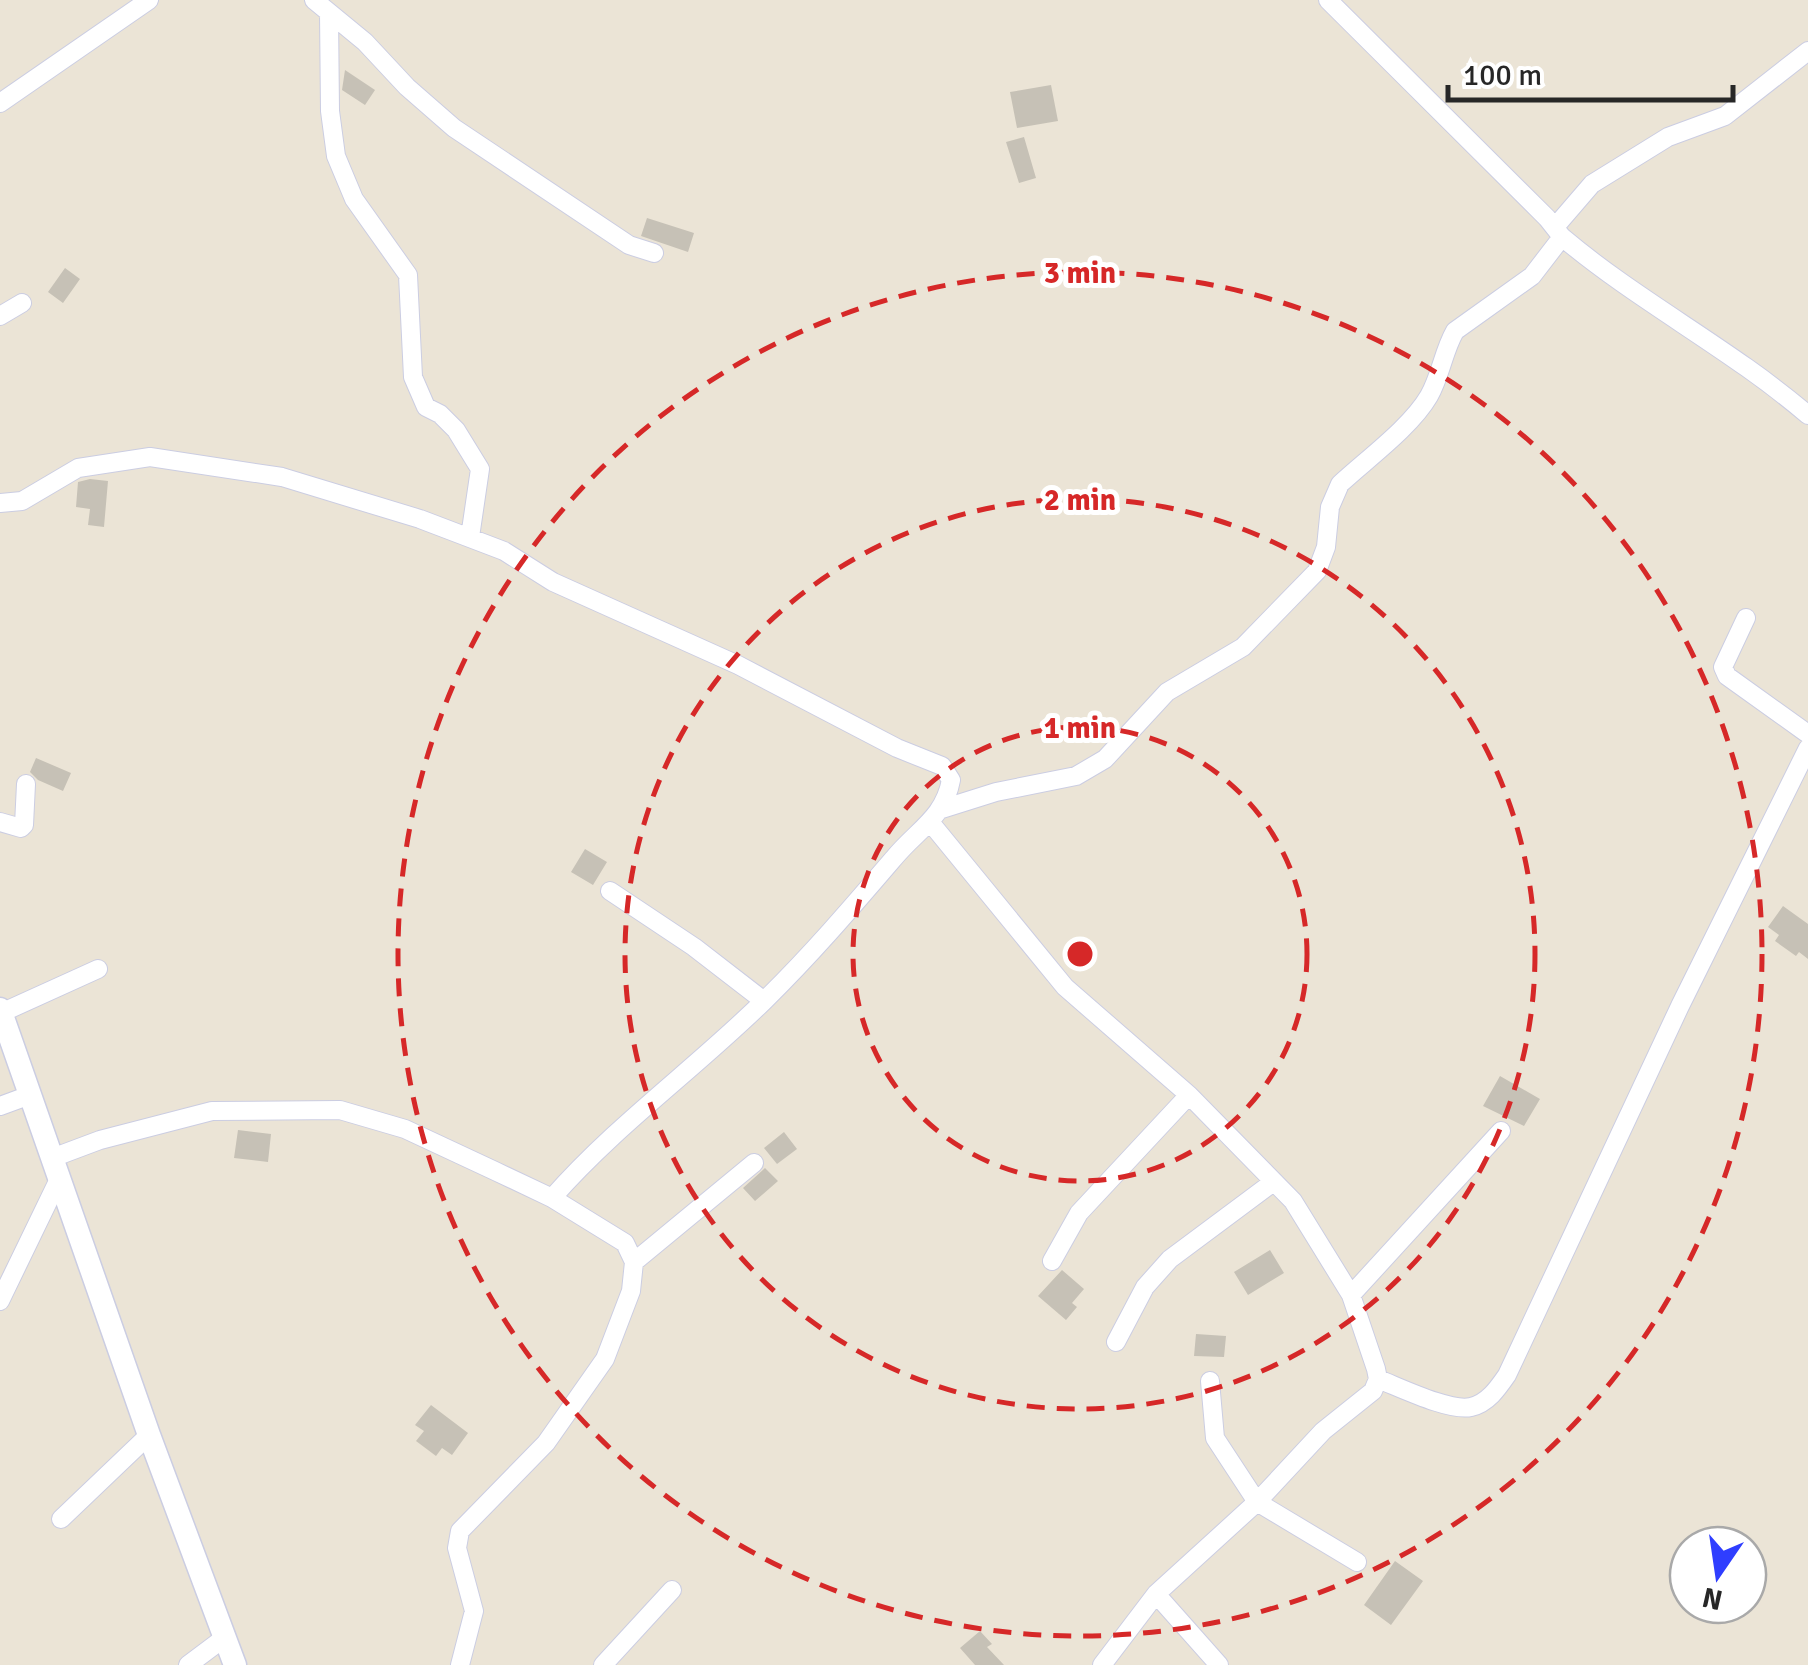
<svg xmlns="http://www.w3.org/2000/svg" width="1808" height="1665" font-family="Signika,sans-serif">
<rect width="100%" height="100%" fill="#ebe4d6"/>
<!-- building -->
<path fill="#c6c1b6" d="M345 70 375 90 365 105 342 90Z
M1051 85 1058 121 1017 128 1010 92Z
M1024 137 1036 178 1019 183 1006 142Z
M647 218 694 233 688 252 641 236Z
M65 268 80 279 63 303 48 292Z
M90 479 108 481 104 527 88 525 90 509 76 507 78 482Z
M36 758 71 773 63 791 38 780 30 772Z
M585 849 607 862 593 885 571 872Z
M1783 906 1808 924V959L1799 952 1796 956 1775 941 1779 935 1768 927Z
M1500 1076 1540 1099 1524 1126 1483 1106Z
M238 1130 271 1134 268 1162 234 1158Z
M784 1132 797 1149 777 1164 764 1148Z
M765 1168 778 1181 755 1201 743 1188Z
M1270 1250 1284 1273 1248 1295 1234 1272Z
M1062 1270 1084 1289 1072 1303 1077 1307 1066 1320 1038 1296Z
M1196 1334 1226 1336 1224 1357 1194 1356Z
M431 1405 468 1433 452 1455 442 1448 436 1456 416 1441 424 1431 415 1425Z
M1395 1561 1423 1581 1391 1625 1364 1605Z
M980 1631 992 1644 987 1647 1004 1665H975L960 1648Z"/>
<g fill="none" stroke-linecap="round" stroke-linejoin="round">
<!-- minor casing -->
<g stroke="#cbcde2" stroke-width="20">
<path id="minor" d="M314 0 365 42 407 87 454 128 629 245 654 253
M329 13 330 111 336 156 354 199 408 275 413 377 426 407 440 414 456 430 480 469 470 537
M0 103 149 0
M1555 227 1592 184 1668 137 1725 116 1808 51
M1562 237C1639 302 1731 349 1808 415
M0 316 22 303
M0 503 22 501 78 468 150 457 282 477 420 519 504 551 553 582 738 665 897 748 942 766 951 780C944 818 917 830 894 858 852 907 811 955 765 1000 696 1068 616 1125 552 1198
M1746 618 1723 667 1727 676 1808 734
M942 809 996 792 1076 776 1105 759 1167 692 1243 647 1317 571 1326 547 1330 507 1340 484C1367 459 1411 427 1429 396 1441 375 1443 352 1455 331L1532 276 1562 237 1547 218 1328 0
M0 822 21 828 24 825 26 784
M930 822 1065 987 1189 1095 1293 1201 1351 1295 1376 1369 1378 1379 1373 1391 1323 1431 1257 1502 1156 1594 1102 1665
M610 891 694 947 764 1001
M1 1013 98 969
M0 1106 30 1095
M52 1158 100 1140 212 1111 340 1110 405 1129 495 1171 552 1198 625 1243 634 1262 631 1291 605 1359 546 1443 460 1531 457 1548 474 1611 460 1665
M1052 1261 1079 1213 1189 1095
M634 1262 754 1163
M1351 1295 1501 1131
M0 1301 60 1177
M1116 1342 1145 1287 1170 1259 1272 1183
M1378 1379C1399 1387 1450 1412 1471 1407 1488 1403 1498 1388 1507 1375L1680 1006 1808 748
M1210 1381 1215 1438 1257 1502 1357 1562
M61 1519 149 1435
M1156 1594 1219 1665
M188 1665 224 1638
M603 1665 672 1590"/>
</g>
<!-- tertiary casing -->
<g stroke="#cbcde2" stroke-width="25">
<path id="tertiary" d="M0 1009 149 1435 235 1665"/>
</g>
<!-- minor -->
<use href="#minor" stroke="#fff" stroke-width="18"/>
<!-- tertiary -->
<use href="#tertiary" stroke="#fff" stroke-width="22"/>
</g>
<!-- distance rings -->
<g fill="none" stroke="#d62828" stroke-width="5" stroke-dasharray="18 12">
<circle cx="1080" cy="954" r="227"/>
<circle cx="1080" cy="954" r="455"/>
<circle cx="1080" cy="954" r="682"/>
</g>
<circle cx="1080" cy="954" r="15" fill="#d62828" stroke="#fff" stroke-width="5"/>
<g font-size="30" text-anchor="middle" font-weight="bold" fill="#d62828" stroke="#fff" stroke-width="10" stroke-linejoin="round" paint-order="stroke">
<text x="1080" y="283">3 min</text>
<text x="1080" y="510">2 min</text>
<text x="1080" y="738">1 min</text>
</g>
<!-- north arrow -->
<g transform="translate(1718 1575) rotate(193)"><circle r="48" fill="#ffffff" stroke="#a9a9a9" stroke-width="2.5"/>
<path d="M0-8L18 38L0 25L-18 38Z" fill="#2f3eff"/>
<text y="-15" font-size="28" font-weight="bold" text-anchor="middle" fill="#272727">N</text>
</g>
<!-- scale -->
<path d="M1448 85v15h285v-15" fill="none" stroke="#272727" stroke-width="5"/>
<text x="1463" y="85" font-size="30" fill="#272727" stroke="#ffffff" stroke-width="8" paint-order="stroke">100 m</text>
</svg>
